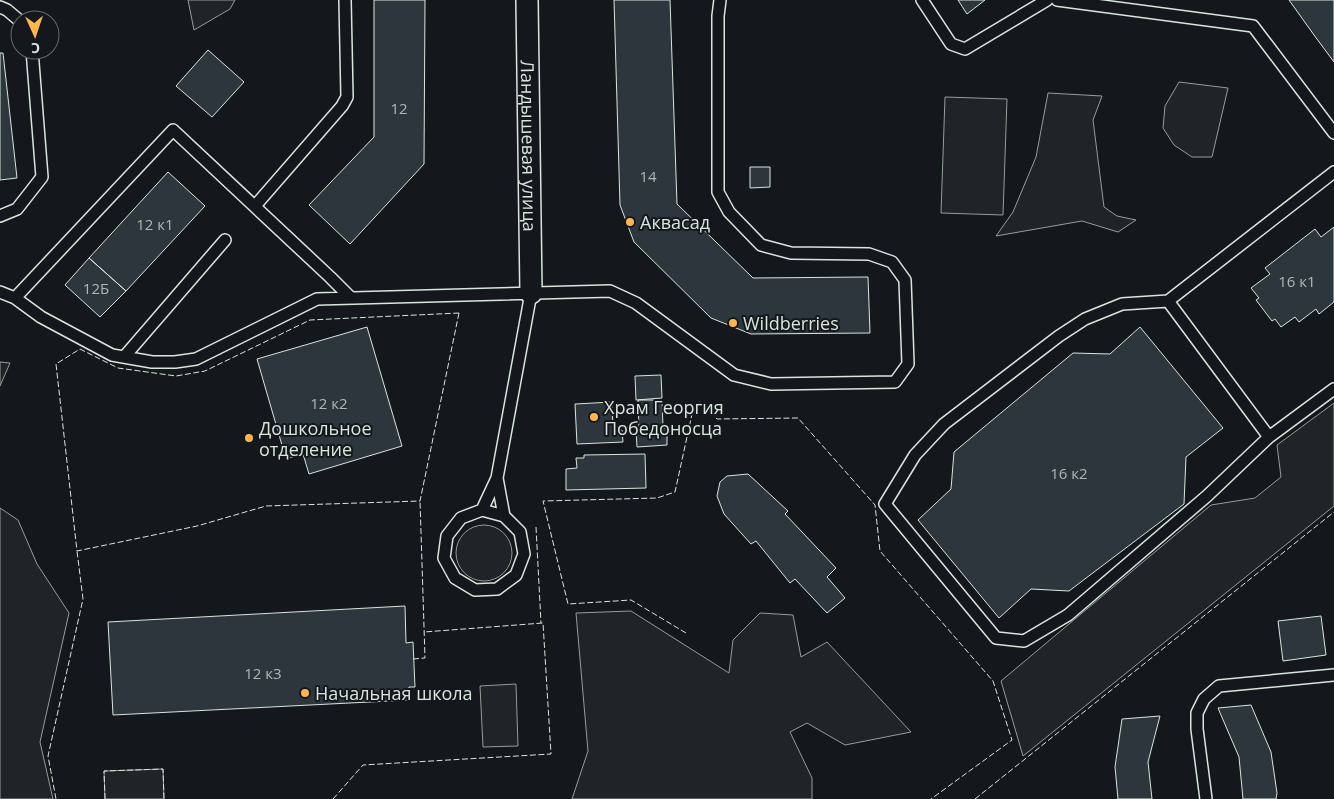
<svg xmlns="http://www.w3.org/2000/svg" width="1334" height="799" font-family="'Open Sans',sans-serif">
<rect width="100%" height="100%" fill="#14181c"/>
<!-- green -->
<path fill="#202428" stroke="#939e99" d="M188 0H235L230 9 194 30Z
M1179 82 1228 88 1212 157H1192L1174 145 1163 128 1165 106Z
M1048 93 1102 96 1093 120 1104 207 1117 216 1136 220 1118 232 1082 221 996 236 1013 212 1036 157Z
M945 97 1007 99 1003 215 941 213Z
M0 362 10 363 0 386Z
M1334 403V506L1023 756 1001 681 1211 505 1255 498 1281 477 1277 445Z
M0 508 18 520 37 564 69 613 40 742 53 799H0Z
M456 553a28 28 0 1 1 56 0a28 28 0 1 1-56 0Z
M631 611 729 673 733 640 760 613 793 615 801 657 827 642 911 732 845 745 807 723 790 732 812 778V799H572L588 751 576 613Z
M516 684 518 746 483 747 480 686Z
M163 769 164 799H105L104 771Z"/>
<!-- building -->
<path fill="#2c363c" stroke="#d8e6dc" d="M374 0H425L424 164 350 244 309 205 374 137Z
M614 0H670L677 204 753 278 868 277 870 333 751 334 711 318 634 242 620 205Z
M958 0H985L967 14Z
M1289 0H1334V62L1314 35Z
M208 50 244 82 212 117 176 86Z
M0 53H3L17 178 0 180Z
M750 167H770V187L750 188Z
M168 172 205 206 126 291 89 258Z
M1334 227V302L1319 314 1316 309 1299 322 1295 317 1281 327 1275 319 1272 321 1256 300 1259 298 1251 288 1270 274 1265 268 1315 229 1321 237Z
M89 258 126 291 100 317 65 285Z
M367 327 402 446 309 474 303 454 286 459 257 359Z
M1140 327 1223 428 1186 457 1184 504 1069 591 1031 589 999 618 918 520 951 489 954 452 1073 353 1110 354Z
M661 375 662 398 636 400 635 376Z
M638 400H662L663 428H667V445L637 447 636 430H639Z
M612 402 613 430H622L623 442 577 444 575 404Z
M645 454 646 488 566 490V469L577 468 576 458H584V455Z
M748 474 788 511 785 514 836 568 827 577 845 598 827 613 795 579 790 583 756 541 751 544 724 514 717 496 720 482 727 476Z
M405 606 406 643 413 642 415 687H409V700L113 715 108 622Z
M1321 616 1326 655 1283 661 1278 621Z
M1251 705 1271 752 1277 793 1276 799H1243L1239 757 1218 708Z
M1160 716 1148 762 1152 799H1118L1115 767 1122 719Z"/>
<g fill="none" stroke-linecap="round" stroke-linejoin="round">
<!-- lane casing -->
<g stroke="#d8e6dc" stroke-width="14">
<path id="lane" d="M922 0 951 44 965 49 1047 0
M1057 0 1253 26 1334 133
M0 7 7 10 20 21
M255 206 342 106 347 97 345 0
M0 216 17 209 42 177 32 50
M0 292 15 298 41 317 112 355 152 362H175L196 359 317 299 610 291 636 303 734 375 771 384 895 382 908 364 905 280 892 262 869 254 791 253 761 245 729 212 718 192V16L720 0
M15 298 173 130 330 277 350 297
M1168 301 1334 172
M124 357 225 240
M1269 437 1168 301 1122 304 1085 319 1059 336 944 424 915 455 885 504 996 638 1024 641 1068 615 1207 496 1269 437 1334 389
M497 478 504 516
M482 510 504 516 520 532 524 554 516 575 497 589 475 590 455 578 444 558 447 536 461 518 482 510 497 478 531 293
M1206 799 1197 729V713L1204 699 1219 686 1334 675"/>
</g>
<!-- street casing -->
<g stroke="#d8e6dc" stroke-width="24">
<g id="street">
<path id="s1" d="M527 0 531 293"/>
</g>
</g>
<!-- lane -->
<use href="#lane" stroke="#14181c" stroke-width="11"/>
<!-- street -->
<use href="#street" stroke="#14181c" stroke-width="21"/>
<!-- fence -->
<path stroke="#d8e6dc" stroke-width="1" stroke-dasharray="6 2.5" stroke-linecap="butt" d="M459 313 420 501 266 506 197 526 77 551 56 364 80 349 118 368 176 376 205 371 310 320Z
M536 527 541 623
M686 633 631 600 568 604 543 501 657 498 675 492 694 405 700 402 717 419 798 418 875 505 880 551 993 681 1012 740 931 799
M413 659 425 658 420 501H419
M56 799 48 756 83 599 77 551
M105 799 104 771 163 769 164 799
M333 799 363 765 551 754 543 623 424 632
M975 799 1334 512"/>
</g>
<!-- markers -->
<g fill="#ffb74d" stroke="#14181c" stroke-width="2">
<circle cx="630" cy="222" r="5"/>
<circle cx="733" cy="323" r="5"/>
<circle cx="594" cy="417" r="5"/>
<circle cx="249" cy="438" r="5"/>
<circle cx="305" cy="693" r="5"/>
</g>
<g text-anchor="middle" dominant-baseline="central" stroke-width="4" stroke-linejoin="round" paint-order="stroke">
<!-- number labels -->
<g font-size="15" fill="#adbab4">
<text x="399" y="108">12</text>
<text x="648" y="176">14</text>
<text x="155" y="224">12 к1</text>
<text x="1297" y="281">16 к1</text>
<text x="96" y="288">12Б</text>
<text x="329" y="403">12 к2</text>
<text x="1069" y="473">16 к2</text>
<text x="263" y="673">12 к3</text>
</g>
<!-- street labels -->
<g font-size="18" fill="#d8e6dc" stroke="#14181c">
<text stroke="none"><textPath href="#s1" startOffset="146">Ландышевая улица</textPath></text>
</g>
<!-- poi labels -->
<g font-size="18" fill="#d8e6dc" stroke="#14181c" text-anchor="start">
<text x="640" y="222">Аквасад</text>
<text x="743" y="323">Wildberries</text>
<text x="604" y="407">Храм Георгия<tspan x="604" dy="21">Победоносца</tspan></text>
<text x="259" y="428">Дошкольное<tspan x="259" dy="21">отделение</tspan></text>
<text x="315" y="693">Начальная школа</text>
</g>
</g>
<!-- north arrow -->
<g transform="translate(35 35) rotate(177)"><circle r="24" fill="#14181c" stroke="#626a69"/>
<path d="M0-4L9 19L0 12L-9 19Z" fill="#ffb74d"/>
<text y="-8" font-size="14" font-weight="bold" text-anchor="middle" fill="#d8e6dc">С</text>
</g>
</svg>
